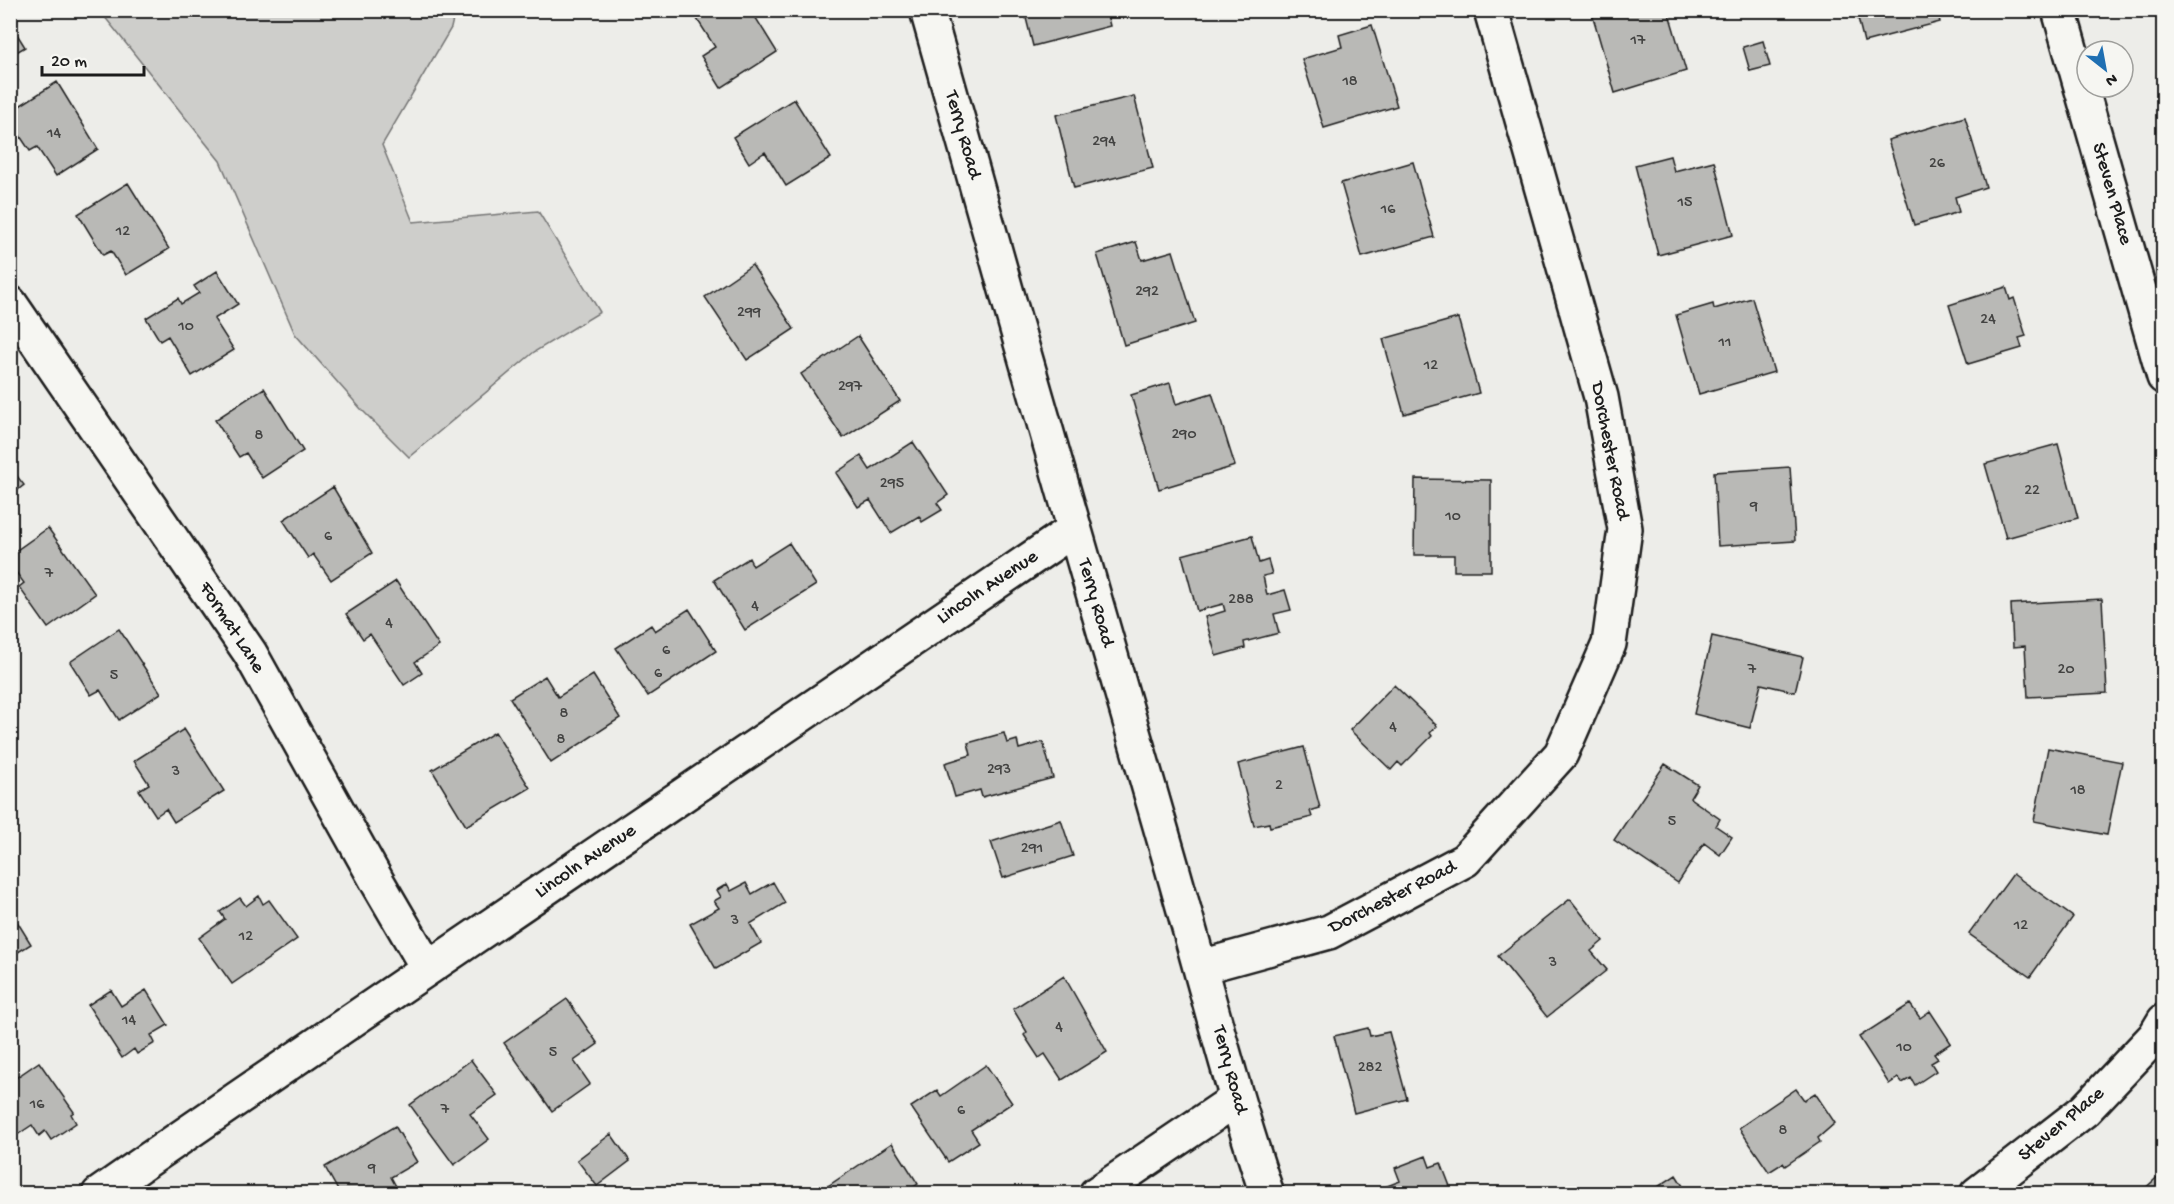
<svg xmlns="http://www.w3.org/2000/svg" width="2174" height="1204" font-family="'Gochi Hand',sans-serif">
<rect width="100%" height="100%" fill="#edede9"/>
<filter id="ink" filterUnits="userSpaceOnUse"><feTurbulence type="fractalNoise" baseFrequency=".0167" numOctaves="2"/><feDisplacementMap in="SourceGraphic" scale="12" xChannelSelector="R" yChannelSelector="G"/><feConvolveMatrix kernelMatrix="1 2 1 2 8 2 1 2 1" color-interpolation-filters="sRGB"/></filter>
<g filter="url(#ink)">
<!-- green -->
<path fill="#cececb" stroke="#757574" stroke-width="1.5" d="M100 11H455L451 28 382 145 413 222 538 211 600 312 534 352 409 457 361 409 295 334 220 161Z"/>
<!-- building -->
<path fill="#b9b9b6" stroke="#1c1c1c" stroke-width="1.5" d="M710 10H751L777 52 721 88 701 56 715 47 697 19Z
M1024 10H1106L1110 26 1033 46Z
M1591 10H1668L1686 71 1615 93Z
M1856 10H1937L1940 22 1864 42Z
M10 23 25 47 10 56Z
M1372 25 1397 106 1324 128 1302 59 1342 47 1339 35Z
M1763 41 1770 66 1750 71 1743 47Z
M57 82 98 149 56 176 37 147 30 151 10 121V112Z
M1134 96 1153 168 1074 188 1056 115Z
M794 99 831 158 786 186 765 152 749 163 733 137Z
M1965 117 1986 187 1955 197 1959 212 1914 225 1888 140Z
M1670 156 1674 171 1714 161 1733 235 1658 255 1635 165Z
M1413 162 1434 237 1362 257 1341 183Z
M128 183 169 249 126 275 111 251 103 255 78 214Z
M1136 242 1142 260 1173 251 1195 323 1124 345 1097 254Z
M752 265 794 329 747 360 705 297Z
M217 271 238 304 214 319 234 350 192 376 168 336 160 341 146 318 178 298 181 304 199 293 194 286Z
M2006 287 2010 300 2014 298 2026 336 2019 338 2022 348 1968 364 1949 305Z
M1752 298 1774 372 1699 394 1676 315 1713 304 1714 309Z
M1458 318 1479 393 1404 414 1383 339Z
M858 336 900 401 843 438 801 374Z
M1170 383 1176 404 1212 393 1235 466 1159 489 1131 395Z
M264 388 303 451 262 478 246 453 239 457 215 420Z
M913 442 948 495 937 503 942 510 922 522 919 516 891 533 870 500 858 507 836 473 861 456 870 470Z
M2058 444 2078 518 2006 538 1985 464Z
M10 467 24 485 10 496Z
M1790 467 1795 541 1718 546 1714 472Z
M1415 479 1491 480V571H1454V555H1414Z
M333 487 372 553 331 580 313 554 308 558 283 520Z
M48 528 95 594 48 628 19 587 24 583 10 564V555Z
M1252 536 1259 563 1268 560 1272 574 1263 576 1267 595 1285 590 1291 610 1274 614 1279 633 1244 642 1245 648 1216 656 1205 617 1225 611 1223 604 1197 611 1182 555Z
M789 543 816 585 745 630 714 580 749 558 753 566Z
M396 581 439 646 415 662 422 673 404 685 370 634 363 639 346 614Z
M2102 599 2107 693 2028 697 2025 646 2013 647 2011 604Z
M689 609 716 651 648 696 616 648 651 625 655 631Z
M119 629 161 693 119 720 100 690 91 695 70 662Z
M1712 636 1803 657 1795 692 1761 684 1750 728 1694 714Z
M593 675 620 718 551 763 510 698 545 676 558 697Z
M1394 685 1437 726 1430 733 1432 736 1402 766 1398 762 1391 770 1350 730Z
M184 729 224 791 174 822 166 809 156 816 139 790 149 784 134 761Z
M495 732 530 788 466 826 432 770Z
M1004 733 1007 743 1017 740 1019 749 1043 742 1053 778 982 797 980 790 955 797 945 763 971 755 968 743Z
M1304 747 1320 808 1310 811 1312 817 1270 827 1269 823 1254 826 1238 764Z
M2048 748 2122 762 2107 835 2034 821Z
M1665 764 1698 785 1690 798 1720 819 1716 826 1732 837 1720 855 1704 843 1678 883 1614 840Z
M1061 820 1073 856 1003 878 991 842Z
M2013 874 2073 917 2030 977 1969 934Z
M773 882 785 903 750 924 761 943 716 969 690 924 719 908 714 901 721 897 717 890 727 884 731 891 746 883 752 894Z
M259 896 263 904 269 900 297 939 232 984 199 938 225 919 220 912 240 898 246 906Z
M1570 899 1603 941 1591 951 1607 970 1547 1017 1498 956Z
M13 915 31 944 12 956 10 916Z
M1064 976 1107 1052 1062 1080 1045 1054 1039 1058 1024 1035 1027 1032 1013 1009Z
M111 990 121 1006 146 990 168 1025 151 1035 155 1043 137 1054 134 1049 122 1058 88 1005Z
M567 999 598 1044 574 1061 590 1084 552 1111 504 1043Z
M1910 1004 1920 1018 1930 1011 1951 1043 1934 1054 1938 1059 1931 1063 1936 1071 1915 1085 1911 1078 1902 1083 1898 1078 1889 1084 1859 1037Z
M1368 1028 1370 1036 1389 1032 1407 1099 1354 1113 1334 1036Z
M471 1060 497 1095 470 1114 489 1139 454 1165 410 1105Z
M39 1062 74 1112 71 1114 76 1123 51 1140 45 1131 39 1136 32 1125 14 1137 10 1132V1109L16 1105 10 1096V1082Z
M986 1065 1012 1103 971 1130 979 1142 948 1162 911 1107 937 1090 941 1096Z
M1796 1089 1804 1100 1815 1093 1835 1123 1818 1138 1820 1142 1785 1166 1783 1163 1769 1172 1739 1128Z
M395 1126 417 1162 391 1177 398 1190 393 1194H340L325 1167Z
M611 1134 630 1161 597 1186 577 1160Z
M892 1143 918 1184 903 1194H833L828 1186Z
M1426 1156 1430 1167 1441 1163 1453 1194H1367L1400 1181 1395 1168Z
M2164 1171V1194H2139Z
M1676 1175 1688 1194H1647Z"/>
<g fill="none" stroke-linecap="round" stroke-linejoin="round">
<!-- minor casing -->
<g stroke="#1c1c1c" stroke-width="38">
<path id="minor" d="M927 10C1005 288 1084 566 1165 843 1199 960 1228 1078 1267 1194
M2059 10 2164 377
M10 303 250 653 378 883 427 967
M1201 967 1329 932 1465 860 1561 754 1609 644 1625 529 1601 397 1491 10
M99 1194C422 970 749 752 1073 530
M1096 1194 1235 1100
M1977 1194 2085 1110 2155 1036 2164 1021"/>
</g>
<!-- minor -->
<use href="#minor" stroke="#f6f6f2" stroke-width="33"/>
</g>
</g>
<g text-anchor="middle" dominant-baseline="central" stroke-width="4.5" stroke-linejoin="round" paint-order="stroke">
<!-- number labels -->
<g font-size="16" fill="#434342">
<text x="1638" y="41">17</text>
<text x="1350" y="82">18</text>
<text x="54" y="134">14</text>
<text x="1104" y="142">294</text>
<text x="1937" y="164">26</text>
<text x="1685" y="203">15</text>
<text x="1388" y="210">16</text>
<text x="123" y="232">12</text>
<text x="1147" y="292">292</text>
<text x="749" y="313">299</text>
<text x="1988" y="320">24</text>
<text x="186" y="327">10</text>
<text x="1725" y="343">11</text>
<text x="1431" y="366">12</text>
<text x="850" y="387">297</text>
<text x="1184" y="435">290</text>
<text x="259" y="436">8</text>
<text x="892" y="484">295</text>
<text x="2032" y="491">22</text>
<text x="1754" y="507">9</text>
<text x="1453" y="517">10</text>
<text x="328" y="537">6</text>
<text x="49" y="574">7</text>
<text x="1241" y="600">288</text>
<text x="755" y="607">4</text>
<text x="389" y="624">4</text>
<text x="666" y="651">6</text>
<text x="1752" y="670">7</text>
<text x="2066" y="670">20</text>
<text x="658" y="674">6</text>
<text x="114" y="676">5</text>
<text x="564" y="714">8</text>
<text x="1393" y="728">4</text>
<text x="561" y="740">8</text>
<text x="999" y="770">293</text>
<text x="176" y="772">3</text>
<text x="1279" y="786">2</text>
<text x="2078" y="791">18</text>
<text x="1672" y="822">5</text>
<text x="1032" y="849">291</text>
<text x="735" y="921">3</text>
<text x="2021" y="926">12</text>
<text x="246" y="937">12</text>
<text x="1553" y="963">3</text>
<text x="129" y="1021">14</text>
<text x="1059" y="1028">4</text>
<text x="1904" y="1048">10</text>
<text x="553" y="1053">5</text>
<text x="1370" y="1068">282</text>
<text x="37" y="1105">16</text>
<text x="445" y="1110">7</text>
<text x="961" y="1111">6</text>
<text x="1783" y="1131">8</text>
<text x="372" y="1169">9</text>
</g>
<!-- street labels -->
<g font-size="20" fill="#1c1c1c" stroke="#f6f6f2">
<text transform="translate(962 135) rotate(74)">Terry Road</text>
<text transform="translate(2111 194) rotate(74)">Steven Place</text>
<text transform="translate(1609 451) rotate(79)">Dorchester Road</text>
<text transform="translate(988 588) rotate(-34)">Lincoln Avenue</text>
<text transform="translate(1095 603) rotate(74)">Terry Road</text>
<text transform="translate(231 628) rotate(57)">Format Lane</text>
<text transform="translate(586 862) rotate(-34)">Lincoln Avenue</text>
<text transform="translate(1393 898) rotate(-27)">Dorchester Road</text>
<text transform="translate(1229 1070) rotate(75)">Terry Road</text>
<text transform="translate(2062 1125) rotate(-40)">Steven Place</text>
</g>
</g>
<!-- margin -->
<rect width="2174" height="1204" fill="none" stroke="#f6f6f2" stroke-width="36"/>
<rect x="18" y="18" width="2138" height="1168" fill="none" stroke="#1c1c1c" stroke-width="2" filter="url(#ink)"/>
<!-- north arrow -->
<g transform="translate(2105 69) rotate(149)"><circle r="28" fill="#f6f6f2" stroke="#9f9f9c" stroke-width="1.5"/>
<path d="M0-4.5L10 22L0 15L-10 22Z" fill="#1f6fb2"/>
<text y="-9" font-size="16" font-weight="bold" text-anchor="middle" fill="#1c1c1c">N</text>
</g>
<!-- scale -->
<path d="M42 66v9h102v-9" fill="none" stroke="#1c1c1c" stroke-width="3"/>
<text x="51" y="66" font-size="18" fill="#1c1c1c" stroke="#f6f6f2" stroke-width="4.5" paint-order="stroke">20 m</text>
</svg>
